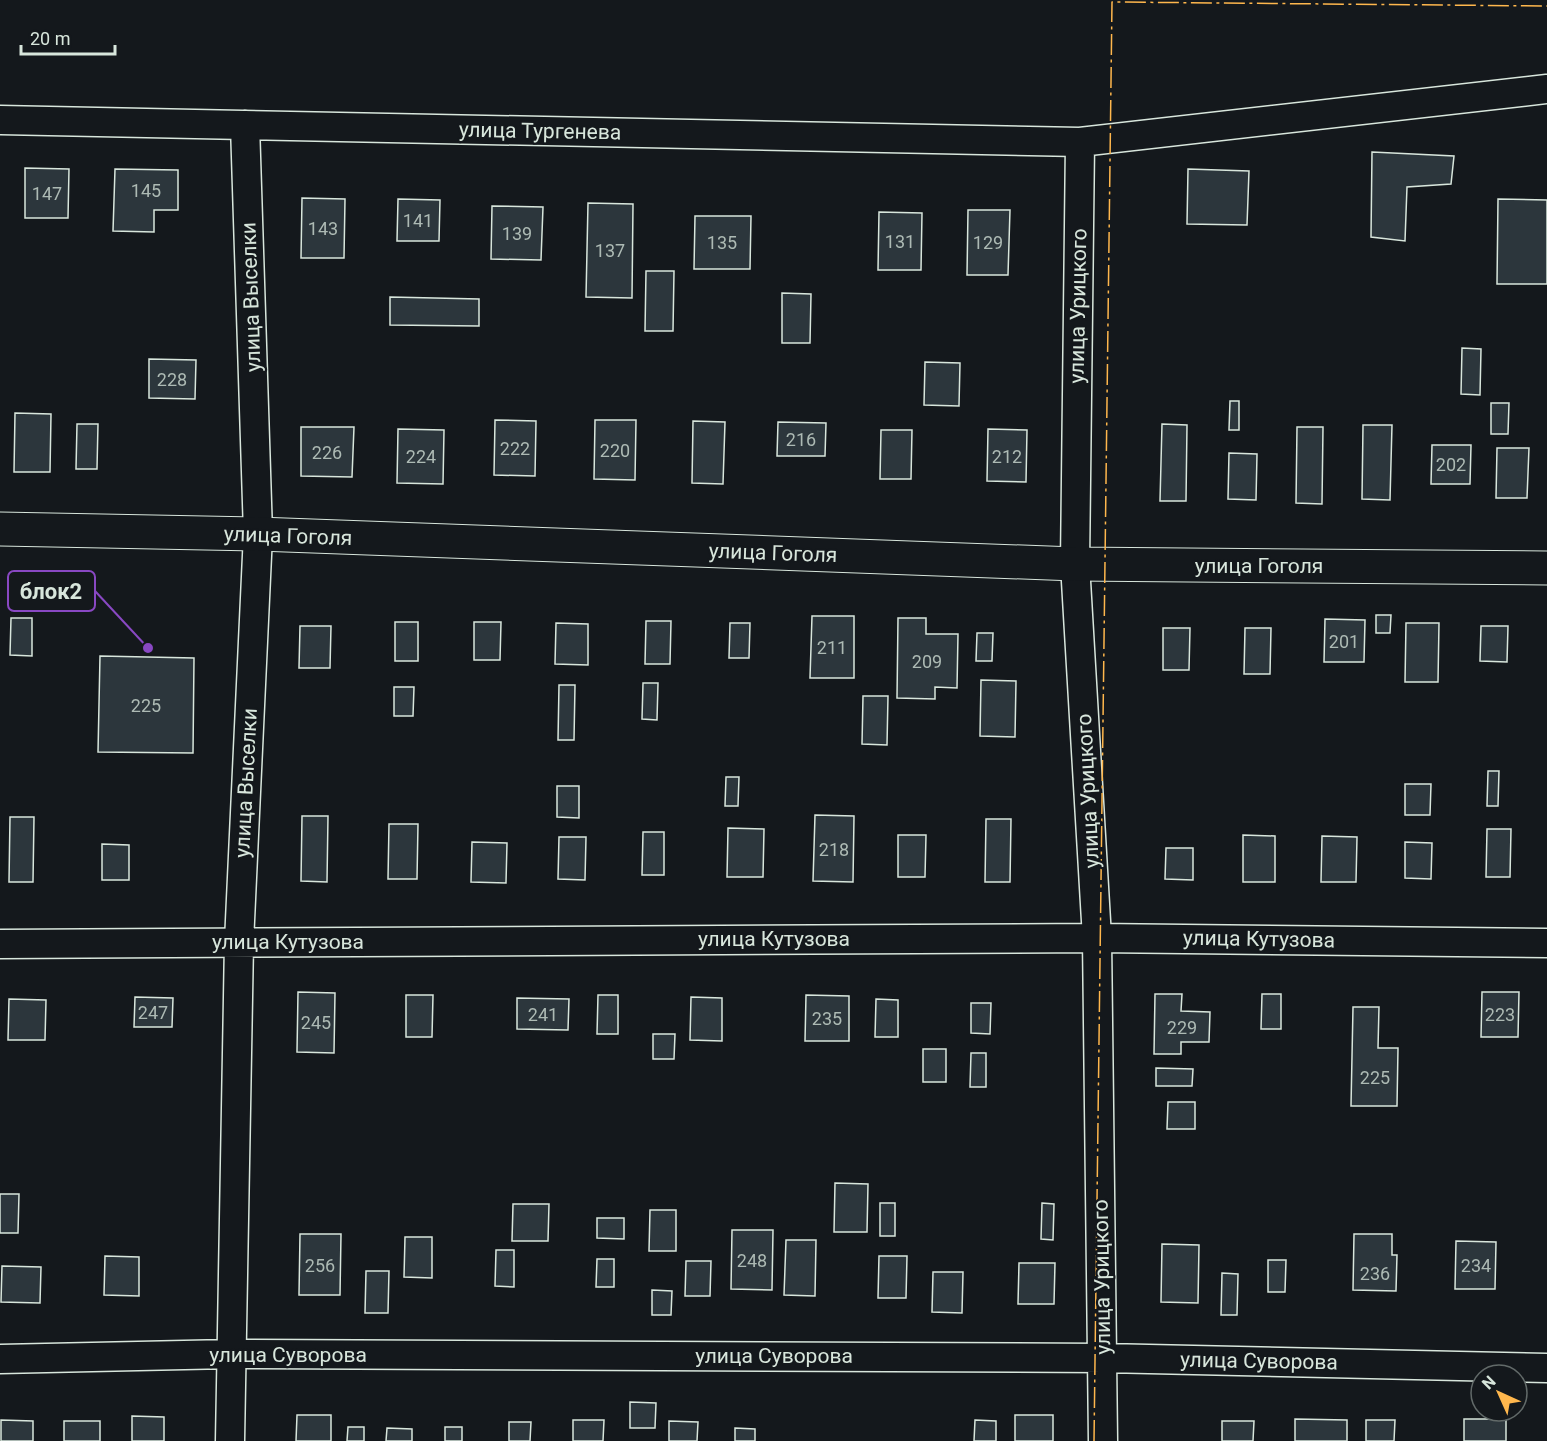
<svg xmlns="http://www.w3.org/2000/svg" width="1547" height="1441" font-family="Roboto,sans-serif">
<rect width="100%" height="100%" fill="#14181c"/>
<!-- building -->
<path fill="#2c363c" stroke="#d8e6dc" stroke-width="1.5" d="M1372 152 1454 156 1451 184 1407 187 1405 241 1371 237Z
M25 168 69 169 68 218H25Z
M115 169 178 170V210H154V232L113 231Z
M1188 169 1249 171 1247 225 1187 224Z
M302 198 345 199 344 258H301Z
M398 199 440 200 439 241H397Z
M1498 199 1547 200V284H1497Z
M588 203 633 204 632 298 586 297Z
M492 206 543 207 541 260 491 259Z
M968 210H1010L1008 275H967Z
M879 212 922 213 921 270H878Z
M695 216H751L750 269H694Z
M646 271H674L673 331H645Z
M782 293 811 294 810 343H782Z
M390 297 479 299V326L390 325Z
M1462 348 1481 349 1480 395 1461 394Z
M149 359 196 360 195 399 149 398Z
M925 362 960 363 959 406 924 405Z
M1230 401H1239V430H1229Z
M1491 403H1509L1508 434H1491Z
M15 413 51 414 50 472H14Z
M495 420 536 421 535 476 494 475Z
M595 420H636L635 480 594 479Z
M693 421 725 422 723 484 692 483Z
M778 422 826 423 825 456H777Z
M77 424H98L97 469H76Z
M1162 424 1187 425 1186 501H1160Z
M1363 425H1392L1390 500 1362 499Z
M301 427H354L352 477 301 476Z
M1297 427H1323L1322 504 1296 503Z
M398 429 444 430 443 484 397 483Z
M988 429 1027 430 1026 482 987 481Z
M881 430H912L911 479H880Z
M1432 445H1471L1470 484H1431Z
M1497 448H1529L1527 498H1496Z
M1229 453 1257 454 1256 500 1228 499Z
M1376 615H1391L1390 633H1376Z
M812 616H854V678H810Z
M11 618H32V656L10 655Z
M898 618H926V634H958L957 688 935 687V699L897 698Z
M1325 619 1365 620 1364 662H1324Z
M646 621H671L670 664H645Z
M395 622H418V661H395Z
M474 622H501L500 660H474Z
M556 623 588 624V665L555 664Z
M730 623H750L749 658H729Z
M1406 623H1439L1438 682H1405Z
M300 626H331L330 668H299Z
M1481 626H1508L1507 662 1480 661Z
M1163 628H1190L1189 670H1163Z
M1245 628H1271L1270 674H1244Z
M977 633H993L992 661H976Z
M100 656 194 658 193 753 98 752Z
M981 680 1016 681 1015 737 980 736Z
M643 683H658L657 720 642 719Z
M559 685H575L574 740H558Z
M394 687H414L413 716H394Z
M863 696H888L887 745 862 744Z
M1488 771H1499L1498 806H1487Z
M726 777H739L738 806H725Z
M1405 784H1431L1430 815H1405Z
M557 786H579V818L557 817Z
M815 815 854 816 853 882 813 881Z
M302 816H328L327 882 301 881Z
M10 817H34L33 882H9Z
M986 819H1011L1010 882H985Z
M389 824H418L417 879H388Z
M728 828 764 829 763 877H727Z
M1487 829H1511L1510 877H1486Z
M643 832H664V875H642Z
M898 835H926L925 877H898Z
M1243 835 1275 836V882H1243Z
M1322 836 1357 837 1356 882H1321Z
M559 837H586L585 880 558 879Z
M472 842 507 843 506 883 471 882Z
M1405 842 1432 843 1431 879 1405 878Z
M102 844 129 845V880H102Z
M1166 848H1193V880L1165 879Z
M298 992 335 993 334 1053 297 1052Z
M1482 992H1519L1518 1037H1481Z
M1155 994H1182L1181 1011 1210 1012 1209 1042H1181V1054H1154Z
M1262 994H1281V1029H1261Z
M406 995H433L432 1037H406Z
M598 995H618V1034H597Z
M806 995 849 996V1041H805Z
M135 997 173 998 172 1027H134Z
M691 997 722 998V1041L690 1040Z
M517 998 569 999 568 1030 517 1029Z
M9 999 46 1000 45 1040H8Z
M876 999 898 1000V1037H875Z
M971 1003H991L990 1034 971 1033Z
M1353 1007H1379L1378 1048H1398L1397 1106H1351Z
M653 1034H675L674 1059H653Z
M923 1049H946V1082H923Z
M971 1053H986V1087H970Z
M1156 1068 1193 1069 1192 1086H1156Z
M1168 1102H1195V1129H1167Z
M835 1183 868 1184 867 1232H834Z
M0 1194H19L18 1233H0Z
M880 1203H895V1236H880Z
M1042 1203 1054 1204 1053 1240 1041 1239Z
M513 1204H549L548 1241H512Z
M650 1210H676V1251H649Z
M597 1218H624V1239L597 1238Z
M732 1230H773L772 1290 731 1289Z
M300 1234H341L340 1295H299Z
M1354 1234H1392V1255H1397L1396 1291 1353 1290Z
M405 1237H432V1278L404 1277Z
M786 1240H816L815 1296 784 1295Z
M1456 1241 1496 1242 1495 1289H1455Z
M1162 1244 1199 1245 1198 1303 1161 1302Z
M496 1250H514V1287L495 1286Z
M105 1256 139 1257V1296L104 1295Z
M879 1256H907L906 1298H878Z
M597 1259H614V1287H596Z
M1268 1260H1286L1285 1292H1268Z
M686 1261H711L710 1296H685Z
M1019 1263H1055L1054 1304H1018Z
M2 1266 41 1267 40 1303 1 1302Z
M366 1271H389L388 1313H365Z
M933 1272H963L962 1313 932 1312Z
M1222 1273 1238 1274 1237 1315H1221Z
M652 1290 672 1291 671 1315H652Z
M630 1402 656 1403 655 1428H630Z
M297 1415H331V1441H296Z
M1015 1415H1053V1441H1015Z
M132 1416 164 1417V1441H132Z
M1295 1419 1347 1420V1441H1295Z
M1464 1419H1506V1441H1464Z
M1 1420 33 1421V1441H1Z
M573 1420H604L603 1441H573Z
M975 1420 996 1421V1441H974Z
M1366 1420H1395L1394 1441H1366Z
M64 1421H100V1441H64Z
M669 1421 698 1422 697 1441H669Z
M1222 1421H1254L1253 1441H1222Z
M509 1422H531L530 1441H509Z
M348 1427H364V1441H347Z
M445 1427H462V1441H445Z
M387 1428 412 1429V1441H386Z
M735 1428 755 1429V1441H735Z"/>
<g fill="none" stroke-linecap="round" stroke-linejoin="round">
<!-- minor casing -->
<g stroke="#d8e6dc" stroke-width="31">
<path id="minor" d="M0 120 1080 142 1547 89
M1080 142 1075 564 1097 938 1103 1441
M0 944 1097 938 1547 943
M0 1359 230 1354 1104 1358 1547 1368
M230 1441 239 942 258 534 245 125"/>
</g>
<!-- secondary casing -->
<g stroke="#d8e6dc" stroke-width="35">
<path id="secondary" d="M0 529 258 534 1075 564 1547 568"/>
</g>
<!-- minor -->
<use href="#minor" stroke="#14181c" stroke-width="28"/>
<!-- secondary -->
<use href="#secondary" stroke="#14181c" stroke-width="33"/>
<!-- power -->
<path stroke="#ffb74d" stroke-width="1.5" stroke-dasharray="21 4.5 3 4.5" stroke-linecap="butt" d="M1094 1441 1112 2 1547 6"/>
</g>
<g text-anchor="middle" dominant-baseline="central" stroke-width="4.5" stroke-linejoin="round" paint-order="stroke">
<!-- number labels -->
<g font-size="18" fill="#adbab4">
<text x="146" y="190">145</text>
<text x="47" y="193">147</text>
<text x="418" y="220">141</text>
<text x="323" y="228">143</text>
<text x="517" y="233">139</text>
<text x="900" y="241">131</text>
<text x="722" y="242">135</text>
<text x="988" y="242">129</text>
<text x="610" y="250">137</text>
<text x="172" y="379">228</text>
<text x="801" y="439">216</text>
<text x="515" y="448">222</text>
<text x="615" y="450">220</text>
<text x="327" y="452">226</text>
<text x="421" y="456">224</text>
<text x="1007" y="456">212</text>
<text x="1451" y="464">202</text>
<text x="1344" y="641">201</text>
<text x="832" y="647">211</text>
<text x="927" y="661">209</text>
<text x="146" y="705">225</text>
<text x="834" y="849">218</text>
<text x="153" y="1012">247</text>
<text x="543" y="1014">241</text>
<text x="1500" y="1014">223</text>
<text x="827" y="1018">235</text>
<text x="316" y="1022">245</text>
<text x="1182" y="1027">229</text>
<text x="1375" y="1077">225</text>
<text x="752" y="1260">248</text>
<text x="320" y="1265">256</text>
<text x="1476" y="1265">234</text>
<text x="1375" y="1273">236</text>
</g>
<!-- street labels -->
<g font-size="21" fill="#d8e6dc" stroke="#14181c">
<text transform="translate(540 131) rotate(1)">улица Тургенева</text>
<text transform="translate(251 297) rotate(-92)">улица Выселки</text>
<text transform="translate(1078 306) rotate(-89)">улица Урицкого</text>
<text transform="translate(288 536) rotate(2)">улица Гоголя</text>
<text transform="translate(773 553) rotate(2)">улица Гоголя</text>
<text x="1259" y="566">улица Гоголя</text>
<text transform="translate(246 783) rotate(-87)">улица Выселки</text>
<text transform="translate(1088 791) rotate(-93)">улица Урицкого</text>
<text x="774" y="939">улица Кутузова</text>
<text transform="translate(1259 939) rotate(1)">улица Кутузова</text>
<text x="288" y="942">улица Кутузова</text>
<text transform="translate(1102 1277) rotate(-91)">улица Урицкого</text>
<text x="288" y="1355">улица Суворова</text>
<text x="774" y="1356">улица Суворова</text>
<text transform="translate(1259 1361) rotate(1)">улица Суворова</text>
</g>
</g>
<!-- callouts -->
<path fill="none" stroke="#8948c3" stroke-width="2" d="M148 648L95 591"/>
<circle fill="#8948c3" stroke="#14181c" stroke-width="2" cx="148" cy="648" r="6"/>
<rect fill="#14181c" stroke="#8948c3" stroke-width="2" x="8" y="571" width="87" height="40" rx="6"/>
<g font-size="22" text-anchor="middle" font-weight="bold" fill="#d8e6dc">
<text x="51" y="599">блок2</text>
</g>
<!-- north arrow -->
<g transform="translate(1499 1393) rotate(315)"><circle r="28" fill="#14181c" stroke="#626a69" stroke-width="1.5"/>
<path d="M0-4.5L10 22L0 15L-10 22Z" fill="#ffb74d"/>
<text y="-9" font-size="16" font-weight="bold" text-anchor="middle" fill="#d8e6dc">N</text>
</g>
<!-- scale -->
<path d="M21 45v9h94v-9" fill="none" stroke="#d8e6dc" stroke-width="3"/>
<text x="30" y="45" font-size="18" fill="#d8e6dc" stroke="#14181c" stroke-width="4.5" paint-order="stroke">20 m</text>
</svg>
